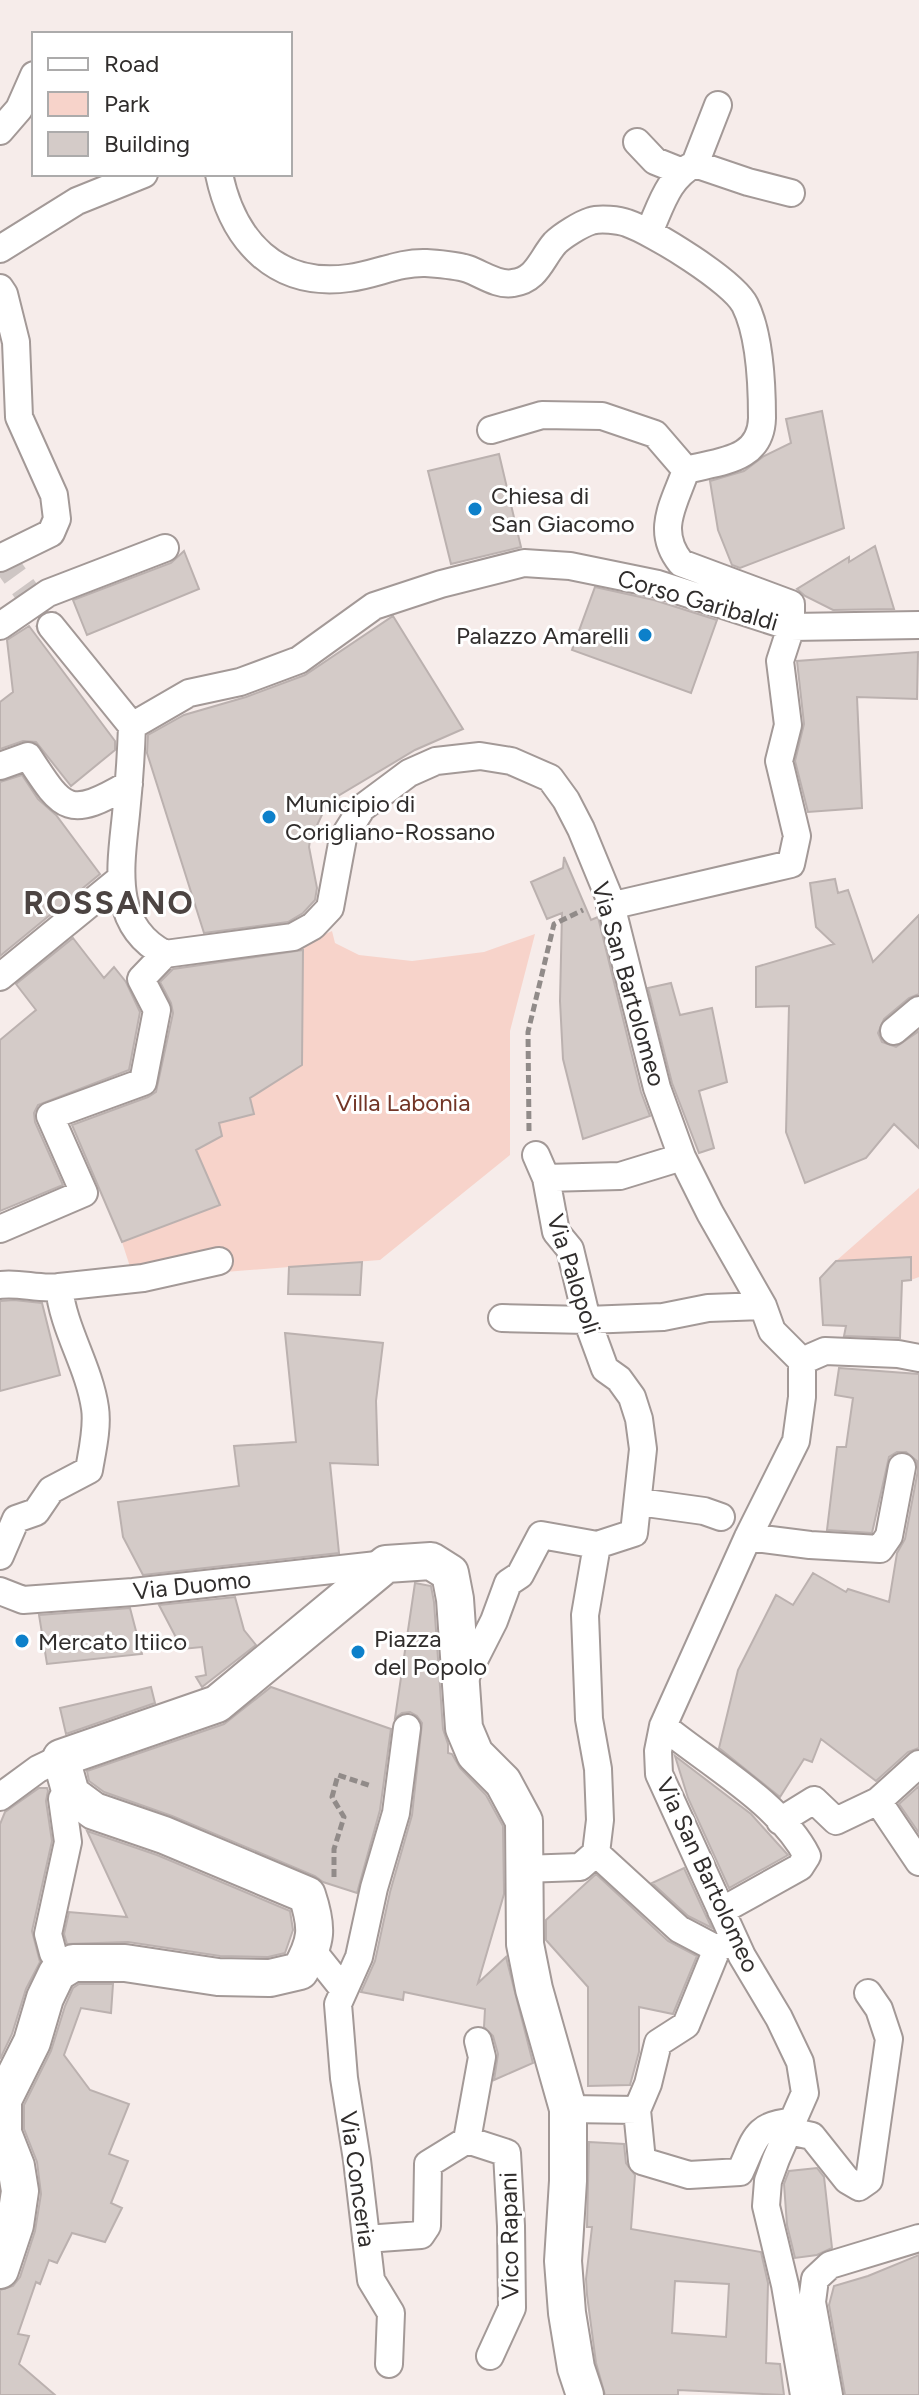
<svg xmlns="http://www.w3.org/2000/svg" width="919" height="2395" font-family="Figtree,sans-serif">
<rect width="100%" height="100%" fill="#f6ecea"/>
<!-- green -->
<path fill="#f7d3ca" d="M332 931 335 943 359 955 412 961 484 952 535 934 510 1031V1155L380 1260 134 1279 122 1242 220 1205 196 1150 222 1136 219 1123 250 1098 302 1065 303 944Z
M919 1188V1277L911 1280V1257L836 1261Z"/>
<!-- building -->
<path fill="#d4cbc8" stroke="#bbb1af" stroke-width="2" fill-rule="evenodd" d="M822 411 844 528 740 568 732 565 718 530 710 481 744 471 764 456 791 443 786 419Z
M499 454 521 547 451 564 428 471Z
M875 546 894 609 833 610 805 596 797 589 849 557V562Z
M184 551 199 589 87 635 73 600 171 563Z
M595 587 654 600 717 620 691 693 572 650Z
M393 616 463 729 415 750 328 802 310 840 309 847 317 888 315 900 303 913 288 922 204 933 147 753 148 735 184 715 246 697 305 675Z
M29 626 115 741V750L71 786 36 742 23 741 0 749V702L13 692 7 640Z
M918 652 917 699 857 697 862 808 808 812 795 761 804 724 797 661Z
M22 775 38 799 56 815 100 874 0 956V782Z
M564 857 591 920 598 917 641 1092 650 1116 583 1139 563 1059 560 1001 562 913 547 919 531 882 563 868Z
M835 879 838 893 848 890 873 962 919 915V994L909 998 884 1019 878 1033 882 1042 896 1047 919 1031V1148L894 1124 866 1158 805 1183 786 1132 789 1006 756 1007V967L834 944 816 927 810 883Z
M73 938 104 978 114 967 126 982 140 1012 129 1070 38 1105 34 1113 35 1122 63 1185 0 1211V1040L36 1010 16 984Z
M303 950 302 1065 250 1098 254 1114 219 1123 222 1136 196 1150 220 1205 122 1242 72 1125 148 1097 156 1092 173 1013 171 1003 160 982 173 969Z
M671 983 680 1015 712 1008 727 1082 699 1091 714 1148 699 1153 672 1083 648 988Z
M911 1257V1280L902 1281 900 1338 844 1336 846 1326 823 1325 820 1278 836 1261Z
M362 1262 360 1295 288 1294 289 1267Z
M14 1300 42 1303 60 1375 0 1391V1301Z
M285 1333 383 1343 376 1401 378 1465 330 1463 339 1553 143 1575 123 1537 118 1502 239 1486 234 1446 296 1442Z
M839 1368 919 1374V1748L908 1752 876 1781 821 1739 812 1762 804 1759 780 1797 719 1748 738 1670 776 1595 793 1605 813 1573 846 1592 848 1589 889 1602 897 1553 905 1539 918 1470 917 1461 906 1452H897L889 1457 872 1533 827 1530 837 1447H846L853 1398 835 1395Z
M415 1583 431 1586 434 1602 443 1729 448 1744V1753L452 1754 460 1768 486 1795 503 1826 504 1894 478 1983 506 1957 533 2063 494 2080 498 2054 493 2036 484 2027 485 2009 404 1992 403 2000 361 1992 375 1961 390 1892 412 1815 422 1723 417 1716 410 1712 402 1713 395 1718Z
M235 1597 244 1630 256 1645 202 1687 196 1677 206 1675 202 1647 182 1649 159 1605Z
M130 1608 142 1654 47 1664 39 1615Z
M151 1687 155 1703 66 1734 60 1708Z
M271 1687 391 1729 380 1810 357 1893 323 1882 315 1876 172 1816 104 1792 89 1781 87 1771 224 1724Z
M675 1756 751 1814 788 1855 729 1888 688 1798Z
M919 1786V1833L899 1804Z
M39 1788H47L48 1791 46 1801 52 1841 32 1931 40 1962 26 1989 12 2034 0 2059V1824L5 1812Z
M87 1831 157 1855 290 1911 293 1930 285 1953 268 1957 220 1956 128 1942 67 1944 64 1934 69 1912 127 1917Z
M684 1868 707 1918 712 1928 688 1916 652 1883Z
M596 1874 668 1941 697 1956 673 2014 639 2007V2052L630 2085 588 2086V1987L546 1940V1920Z
M79 1984H113L111 2013 81 2008 64 2055 90 2090 129 2104 109 2154 128 2161 111 2203 122 2208 105 2242 72 2233 57 2263 49 2260 40 2284 36 2282 18 2334 29 2336 19 2364 55 2395H0V2290L13 2286 20 2277 35 2231 41 2194 37 2162 24 2129V2105L51 2051 65 2006 73 1988Z
M589 2142 624 2144 626 2163 635 2175 631 2229 761 2252 768 2283 766 2363 780 2364 784 2395 678 2390V2395H605L596 2363 587 2295 586 2279 592 2227H587ZM675 2281 729 2284 726 2337 672 2333Z
M817 2168 824 2177 832 2248 817 2255 795 2258 787 2225 784 2184 789 2171Z
M919 2255V2395H845L829 2305 834 2286 868 2276Z"/>
<g fill="none" stroke-linecap="round" stroke-linejoin="round">
<!-- street-tunnel -->
<path stroke="#cec6c4" stroke-width="26" stroke-dasharray="26 13" stroke-linecap="butt" d="M0 555 51 626"/>
<!-- street casing -->
<g stroke="#a39997" stroke-width="30">
<path id="street" d="M0 131 19 109 34 75
M637 142 655 161 680 171
M695 164 748 182 791 193
M219 174C233 241 276 288 349 278 375 275 399 262 426 263 439 264 456 265 468 269 482 274 498 286 513 283 537 280 541 259 555 243 562 236 581 224 591 221 600 218 619 220 627 223 653 232 733 281 745 305 760 335 762 385 762 418 761 461 720 461 686 470
M649 232C661 206 668 177 695 164L718 105
M0 249 77 201 144 174
M0 288 4 294 16 342 19 417 54 495 57 519 51 533 0 558
M491 430 542 415 602 416 655 434 686 470
M0 626 48 593 165 548
M51 626 132 726
M132 726C131 755 129 785 126 814 121 865 109 925 165 954L293 937 313 926 330 908 343 838 362 808 409 773 436 761 480 756 511 761 550 778 566 800 581 829 609 897 657 1088 682 1157 710 1213 763 1306 772 1331 802 1361V1397L796 1441 748 1537 663 1726 658 1751 659 1774 742 1956 779 2018 800 2062 805 2093 776 2159 768 2181 766 2206 785 2285 804 2395
M132 726 189 693 240 682 299 660 374 606 441 584 524 563 570 566 658 584 791 627 919 625
M0 766 28 756C63 810 68 820 129 784
M610 906 791 864 797 836 779 761 788 725 780 661 791 627V604L681 563C655 531 674 504 686 470
M0 977 120 879
M894 1031 919 1010
M546 1178 620 1176 682 1157
M0 1229 84 1193 50 1116 143 1082 157 1010 141 979 165 954
M0 1285C20 1282 38 1290 59 1287
M502 1318 587 1320 663 1317 708 1308 763 1306
M802 1361 825 1351 898 1354 919 1358
M639 1502 704 1511 721 1517
M748 1537 810 1545 880 1549 889 1536 902 1467
M0 1556 16 1519 36 1512 51 1490 89 1470C92 1452 98 1427 95 1408 89 1366 63 1329 59 1287L143 1278 219 1261
M0 1591 23 1600 133 1592 386 1564
M460 1688 494 1621 508 1583 520 1575 541 1535 597 1545
M663 1726C708 1763 781 1804 807 1856L800 1867 721 1911
M0 1797 38 1769 61 1758
M878 1801 919 1862
M780 1821 814 1800 836 1821 878 1801 919 1764
M596 1853 679 1929 717 1949
M523 1869 580 1867 596 1853 600 1820 598 1769 589 1719 585 1615 597 1545 634 1533 643 1449 639 1419 632 1397 619 1379 605 1369 587 1320 570 1249 556 1232 546 1178 536 1155
M312 1950 344 1990
M53 1953 48 1934 68 1842 62 1799 71 1794
M568 2109 637 2110 642 2161 689 2175 740 2172C755 2141 754 2124 792 2122
M637 2110 648 2084 658 2043 686 2025 717 1949 734 1939
M789 2131 812 2136 847 2180 859 2187 869 2180 889 2039 879 2009 868 1993
M467 2140 482 2057 478 2041
M366 2239 421 2235 427 2226 428 2164 467 2140 507 2153 511 2226 512 2308 490 2356
M389 2364 391 2313 371 2280 357 2160 344 2078 338 2004 359 1957 374 1888 396 1813 407 1728
M829 2395 812 2302 815 2279 830 2265 919 2238"/>
</g>
<!-- secondary casing -->
<g stroke="#a39997" stroke-width="40">
<path id="secondary" d="M0 2270 15 2225 20 2191 16 2166 3 2133V2100L32 2042 45 1998 57 1973 73 1963H125L218 1977 270 1978 300 1971C317 1941 318 1928 307 1895L164 1835 94 1811 71 1794 61 1758 217 1704 386 1564 431 1561 450 1573 455 1599 464 1728 475 1754 503 1782 524 1821 525 1944 534 1989 568 2109V2181L563 2261 567 2313 576 2368 585 2395"/>
</g>
<!-- path -->
<path stroke="#918b89" stroke-width="5" stroke-dasharray="8 4" stroke-linecap="butt" d="M529 1131 528 1032 554 924 583 910
M334 1877V1849L344 1817 332 1797 338 1775 371 1786"/>
<!-- street -->
<use href="#street" stroke="#fff" stroke-width="26"/>
<!-- secondary -->
<use href="#secondary" stroke="#fff" stroke-width="36"/>
</g>
<!-- markers -->
<g fill="#0d80ca" stroke="#fff" stroke-width="3">
<circle cx="475" cy="509" r="8"/>
<circle cx="645" cy="635" r="8"/>
<circle cx="269" cy="817" r="8"/>
<circle cx="22" cy="1641" r="8"/>
<circle cx="358" cy="1652" r="8"/>
</g>
<g text-anchor="middle" dominant-baseline="central" stroke-width="6" stroke-linejoin="round" paint-order="stroke">
<!-- poi labels -->
<g font-size="24" fill="#302d2c" stroke="#fff" text-anchor="start">
<text x="491" y="495">Chiesa di<tspan x="491" dy="28">San Giacomo</tspan></text>
<text x="629" y="635" text-anchor="end">Palazzo Amarelli</text>
<text x="285" y="803">Municipio di<tspan x="285" dy="28">Corigliano-Rossano</tspan></text>
<text x="374" y="1638">Piazza<tspan x="374" dy="28">del Popolo</tspan></text>
<text x="38" y="1641">Mercato Itiico</text>
</g>
<!-- street labels -->
<g font-size="24" fill="#302d2c" stroke="#fff">
<text transform="translate(698 600) rotate(16)">Corso Garibaldi</text>
<text transform="translate(629 984) rotate(74)">Via San Bartolomeo</text>
<text transform="translate(574 1274) rotate(72)">Via Palopoli</text>
<text transform="translate(192 1585) rotate(-6)">Via Duomo</text>
<text transform="translate(708 1875) rotate(65)">Via San Bartolomeo</text>
<text transform="translate(358 2179) rotate(82)">Via Conceria</text>
<text transform="translate(509 2236) rotate(-91)">Vico Rapani</text>
</g>
<!-- park labels -->
<g font-size="24" fill="#723526" stroke="#fff">
<text x="403" y="1102">Villa Labonia</text>
</g>
<!-- district labels -->
<g font-size="32" font-weight="bold" letter-spacing="2" fill="#4c4442" stroke="#fff">
<text x="109" y="903">ROSSANO</text>
</g>
</g>
<!-- legend -->
<rect x="32" y="32" width="260" height="144" fill="#ffffff" stroke="#acabab" stroke-width="2"/>
<rect x="48" y="58" width="40" height="12" fill="#ffffff" stroke="#acabab" stroke-width="2"/>
<text x="104" y="72" font-size="24" fill="#302d2c">Road</text>
<rect x="48" y="92" width="40" height="24" fill="#f7d3ca" stroke="#acabab" stroke-width="2"/>
<text x="104" y="112" font-size="24" fill="#302d2c">Park</text>
<rect x="48" y="132" width="40" height="24" fill="#d4cbc8" stroke="#acabab" stroke-width="2"/>
<text x="104" y="152" font-size="24" fill="#302d2c">Building</text>
</svg>
